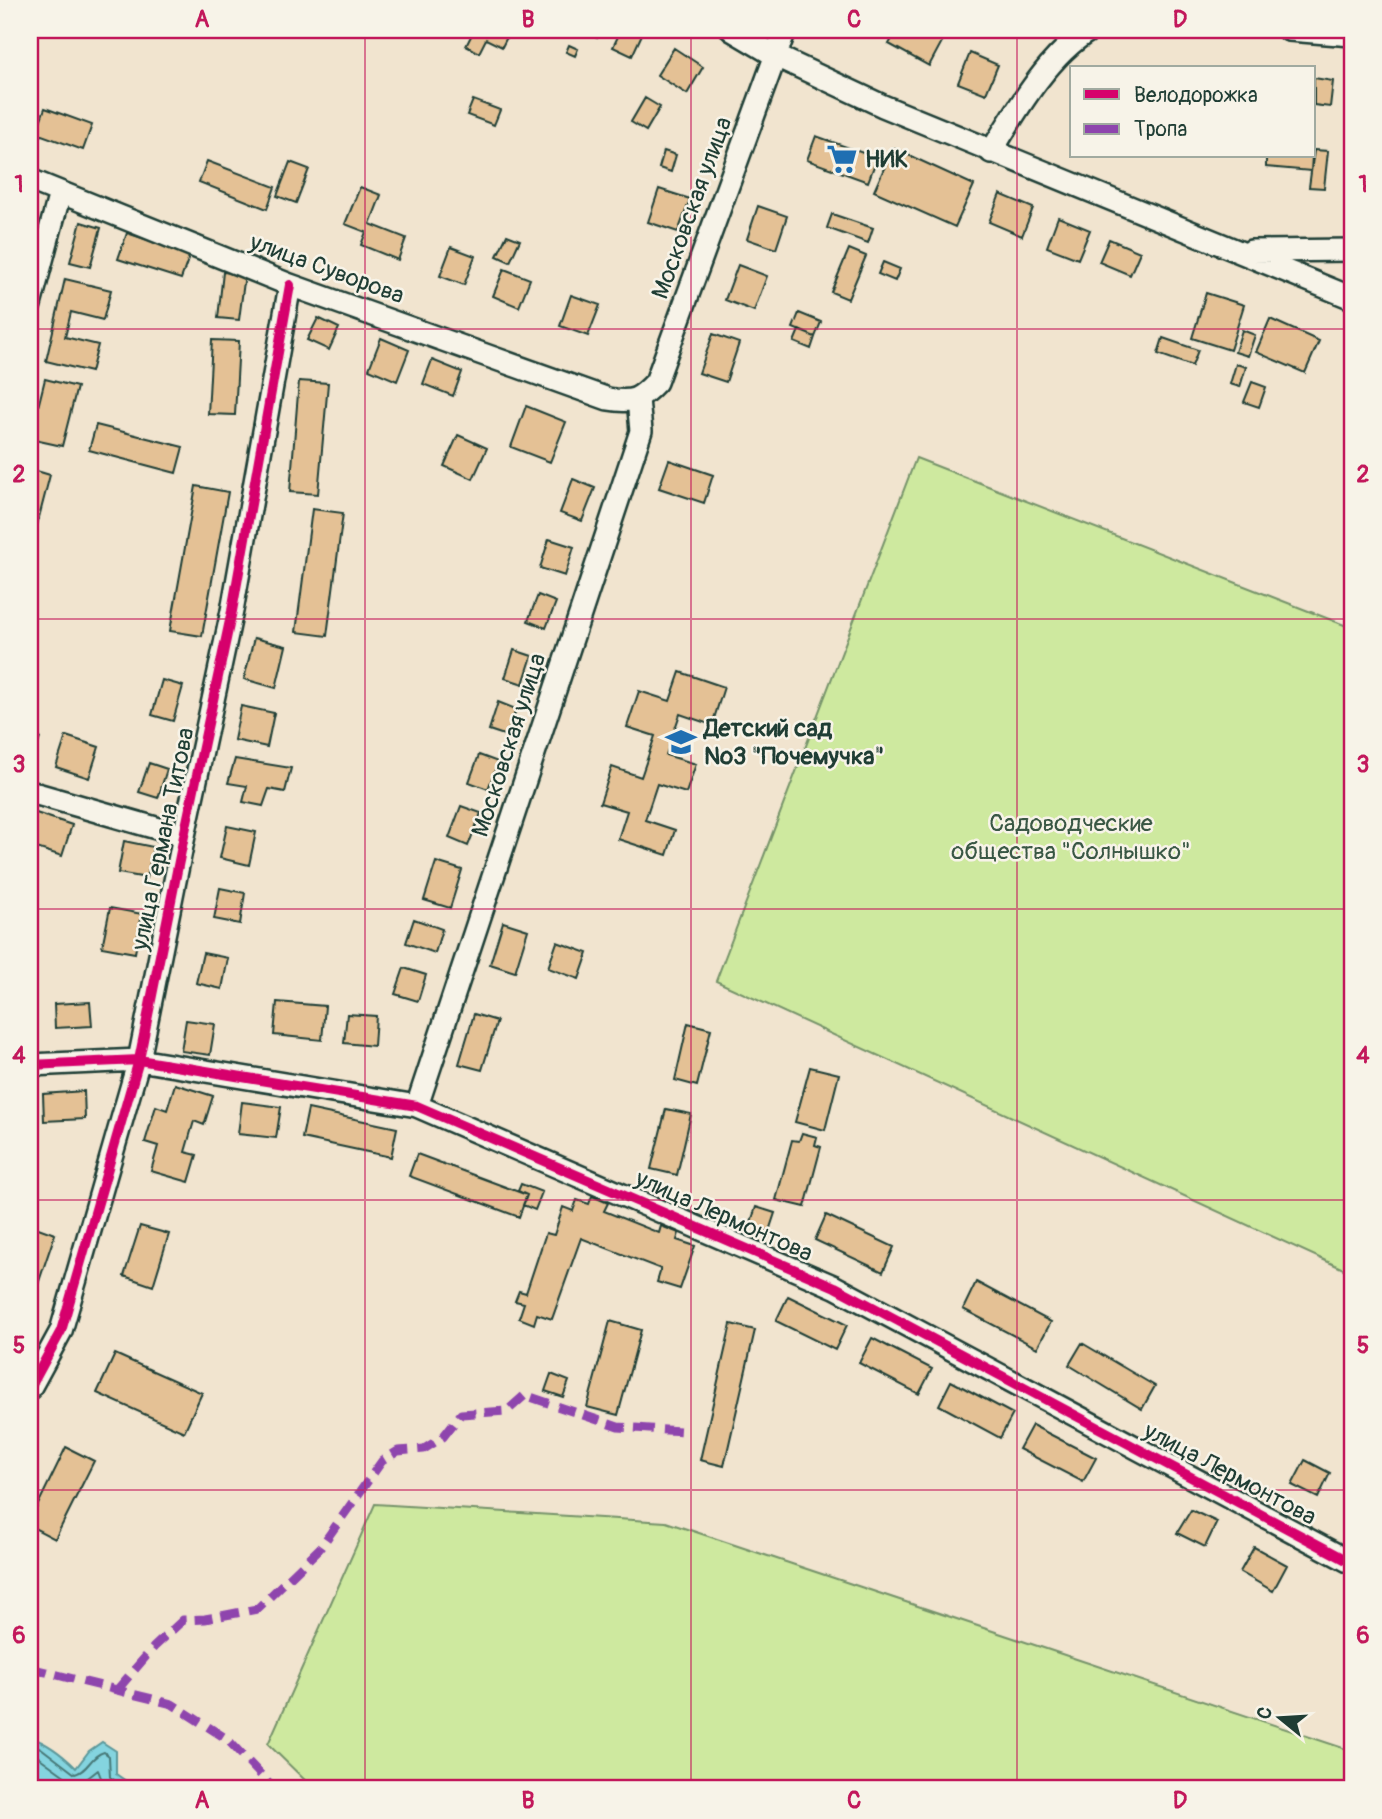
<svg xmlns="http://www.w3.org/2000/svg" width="1382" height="1819" font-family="Pangolin,sans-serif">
<rect width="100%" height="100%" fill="#f1e4cf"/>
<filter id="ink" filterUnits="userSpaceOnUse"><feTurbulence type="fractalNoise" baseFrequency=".0143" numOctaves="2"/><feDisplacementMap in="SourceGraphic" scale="14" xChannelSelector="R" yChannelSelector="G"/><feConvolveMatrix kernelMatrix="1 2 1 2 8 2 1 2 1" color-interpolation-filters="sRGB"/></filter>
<g filter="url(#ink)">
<!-- green -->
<path fill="#cee99f" stroke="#76936a" stroke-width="2" d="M916 458 1352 628V1273L716 981Z
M375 1504 666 1522 1352 1751V1789H314L268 1744Z"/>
<!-- water -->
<path fill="#84d4df" stroke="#5c989b" stroke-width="2" d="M30 1737C48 1743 62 1754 76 1768L89 1751 102 1742 116 1751V1774L136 1788 30 1789Z"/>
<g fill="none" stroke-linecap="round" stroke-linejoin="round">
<!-- shore -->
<path stroke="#477978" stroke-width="2" d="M30 1744 41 1748 75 1774C88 1771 91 1755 104 1752L109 1756 110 1777 126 1789
M30 1753 37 1756 73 1782 84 1781 98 1770 103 1783 111 1789"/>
</g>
<!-- building -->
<path fill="#e4c195" stroke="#1f3d34" stroke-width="2" d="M474 30H507L510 31 502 47 486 39 479 53 466 46Z
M581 30H601L597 38Z
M621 30H644L632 56 613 47Z
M897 30H929L944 38 929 66 889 44Z
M569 45 578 49 575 56 566 52Z
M674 48 703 67 687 94 657 75Z
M970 53 998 65 986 94 958 83Z
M1314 78 1333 81 1330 107 1314 105Z
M645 98 660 107 646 131 631 122Z
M473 100 500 110 494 125 467 115Z
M45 108 92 125 83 150 36 133Z
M816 136 877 158 868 182 807 160Z
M893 148 974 185 955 227 874 191Z
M1314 150 1328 151 1324 188 1309 187Z
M664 151 676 155 671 172 659 168Z
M1266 156H1312L1311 171 1266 167Z
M207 161 275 187 267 209 199 182Z
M290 162 309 169 296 203 277 196Z
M360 187 381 195 370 224 406 238 398 260 361 245 366 232 345 224Z
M659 189 690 199 678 232 648 222Z
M1000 194 1033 208 1022 236 989 222Z
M758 206 787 216 776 249 747 239Z
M832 214 873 228 868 243 827 228Z
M1058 217 1090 230 1078 259 1047 247Z
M81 222 101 228 90 267 70 262Z
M127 233 190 254 181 279 118 259Z
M507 235 520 240 510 262 497 256Z
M1109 239 1140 252 1130 275 1099 262Z
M451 247 475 256 464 285 440 276Z
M849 249 866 256 848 299 831 292Z
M883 262 900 269 895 281 878 274Z
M738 265 767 276 754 311 725 300Z
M504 269 530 279 519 307 493 296Z
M223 272 245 274 239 320 218 318Z
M65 279 111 290 103 320 71 312 65 337 98 345 91 372 46 361Z
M1206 293 1244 305 1230 350 1192 338Z
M571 295 600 305 588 336 560 326Z
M799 313 821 322 815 337 793 328Z
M318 318 339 328 329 350 307 340Z
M1270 319 1319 341 1305 373 1256 352Z
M799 330 815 337 811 349 794 342Z
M1242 330 1255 335 1248 356 1235 352Z
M713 334 739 343 726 382 699 373Z
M381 338 409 350 397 381 369 369Z
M1163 338 1198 350 1192 366 1158 354Z
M212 340 239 341 235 415 208 414Z
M432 360 462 372 453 396 423 384Z
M1236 364 1246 367 1240 387 1230 384Z
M45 379 77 387 62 446 30 439Z
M299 381 328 383 318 494 290 492Z
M1252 382 1266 387 1259 407 1244 402Z
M526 406 566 422 550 462 511 447Z
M96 425 183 447 176 473 89 450Z
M458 435 487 448 473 479 444 466Z
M669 460 713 475 704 503 659 488Z
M30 469 50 475 30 552Z
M573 479 595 488 582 521 560 513Z
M196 486 228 492 202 636 170 631Z
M312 509 343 513 327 636 296 632Z
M549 539 574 547 565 576 540 568Z
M538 595 556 602 546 628 528 621Z
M254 638 286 646 276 688 244 679Z
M514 650 532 656 523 684 505 678Z
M680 672 724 687 712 725 680 714 666 755 696 764 686 793 657 784 645 820 675 830 667 855 618 839 627 811 600 803 612 767 641 777 655 736 627 727 639 691 670 701Z
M162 680 183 686 173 721 152 715Z
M498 702 516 709 507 736 489 730Z
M241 706 274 713 267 747 234 740Z
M30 735 40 738 33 759 30 758Z
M66 736 99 747 89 778 56 767Z
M479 755 498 762 488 789 469 782Z
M235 759 291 768 285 792 269 789 263 806 243 802 247 786 228 783Z
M149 763 167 769 158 798 139 792Z
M461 806 481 813 468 846 449 838Z
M33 812 72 825 62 856 30 846V821Z
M227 826 256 832 249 865 220 858Z
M124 841 153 847 147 878 118 873Z
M436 862 462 870 450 908 424 900Z
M220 888 245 893 240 924 214 919Z
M110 908 142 914 135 953 102 947Z
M414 919 442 929 435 953 406 943Z
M503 922 528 930 515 972 490 964Z
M557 942 588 953 579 979 548 968Z
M203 953 228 958 222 989 196 983Z
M404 968 426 975 418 1001 395 994Z
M90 1002 92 1026 55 1028 54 1004Z
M277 1002 325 1006 322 1040 274 1035Z
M347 1014 376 1016 374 1046 344 1043Z
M474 1014 497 1021 482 1070 459 1064Z
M186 1020 215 1024 210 1055 181 1051Z
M688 1023 711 1029 697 1086 675 1080Z
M810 1067 839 1074 825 1130 795 1122Z
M175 1084 213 1096 204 1125 194 1121 185 1152 197 1155 189 1182 151 1171 158 1146 145 1142 156 1106 167 1110Z
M84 1091 85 1119 44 1121 43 1094Z
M242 1102 281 1107 276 1138 238 1134Z
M308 1109 397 1128 391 1157 302 1138Z
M666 1109 691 1114 677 1175 651 1169Z
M802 1133 817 1137 815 1145 821 1147 805 1207 776 1200 792 1140 799 1141Z
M417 1154 527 1195 519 1217 409 1176Z
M521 1184 542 1192 535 1210 523 1205 527 1195 518 1191Z
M592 1196 608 1203 604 1211 659 1233 661 1226 679 1233 677 1240 695 1246 680 1289 657 1282 661 1269 581 1238 552 1319 537 1314 534 1324 519 1318 524 1303 515 1301 519 1291 526 1293 546 1233 554 1235 563 1207 573 1211 577 1200 589 1204Z
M756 1207 775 1213 769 1231 750 1225Z
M826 1215 894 1247 883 1272 815 1240Z
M30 1225 55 1234 35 1293 30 1292Z
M140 1226 169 1234 153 1286 124 1276Z
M976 1282 1051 1322 1037 1348 963 1309Z
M788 1296 847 1325 835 1350 776 1321Z
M610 1321 641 1330 618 1415 587 1407Z
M731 1324 755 1330 724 1466 700 1460Z
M872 1338 932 1369 919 1394 859 1363Z
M1082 1343 1155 1386 1142 1409 1069 1365Z
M115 1354 202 1393 184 1432 97 1393Z
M551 1374 569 1381 563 1397 545 1391Z
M951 1381 1013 1414 1000 1438 939 1405Z
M1032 1425 1096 1458 1083 1482 1019 1449Z
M66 1447 94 1461 55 1539 30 1526V1521Z
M1305 1460 1330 1473 1318 1498 1292 1485Z
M1191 1510 1217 1522 1205 1547 1177 1533Z
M1254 1547 1287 1565 1273 1591 1240 1572Z"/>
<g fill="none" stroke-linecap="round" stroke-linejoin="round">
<!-- minor casing -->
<g stroke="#1f3d34" stroke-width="26">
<path id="minor" d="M732 30 776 56 883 106 1352 298
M1289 30 1352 35
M991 152C1016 111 1048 55 1090 30
M30 180 290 285 608 399C633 403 639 400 656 382L785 30
M1251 251 1352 250
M30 305 60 193
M30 792 184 836
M30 1065 139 1060 417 1106 835 1287 1352 1563
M417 1106 641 431 638 399
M30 1388 61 1331 139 1060 184 836 232 611 290 285"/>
</g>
<!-- minor -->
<use href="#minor" stroke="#f7f3e8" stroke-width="21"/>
<!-- quiet -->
<path stroke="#8e44ad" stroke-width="9" stroke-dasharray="18 9" stroke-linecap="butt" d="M30 1668 172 1704 227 1739 274 1789
M117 1690 154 1647 183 1620 205 1619 257 1609 320 1548 382 1461 398 1451 424 1449 443 1437 461 1414 507 1411 525 1395 618 1427 682 1431"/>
<!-- cycleway casing -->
<g stroke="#f7f3e8" stroke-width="15">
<path id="cycleway" d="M30 1065 139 1060 417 1106 835 1287 1352 1563
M30 1388 61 1331 139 1060 184 836 232 611 290 285"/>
</g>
<!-- cycleway -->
<use href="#cycleway" stroke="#d6006c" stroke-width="10"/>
</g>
</g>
<!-- grid -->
<path fill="none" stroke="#c2185b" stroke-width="2" stroke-opacity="0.55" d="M365 30V1789M691 30V1789M1017 30V1789M30 329H1352M30 619H1352M30 909H1352M30 1200H1352M30 1490H1352"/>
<!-- icons -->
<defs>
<g id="supermarket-bare" transform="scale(2.415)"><path d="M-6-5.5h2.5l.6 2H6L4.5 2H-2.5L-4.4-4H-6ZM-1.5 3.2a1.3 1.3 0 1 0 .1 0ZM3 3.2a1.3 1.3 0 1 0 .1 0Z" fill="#1f6fb2" stroke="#f7f3e8" stroke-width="2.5" paint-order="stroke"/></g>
<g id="school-bare" transform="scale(2.415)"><path d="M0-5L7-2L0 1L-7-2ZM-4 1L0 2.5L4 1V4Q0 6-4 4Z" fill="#1f6fb2" stroke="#f7f3e8" stroke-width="2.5" paint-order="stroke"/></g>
</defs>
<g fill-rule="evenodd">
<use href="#supermarket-bare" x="842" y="159"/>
<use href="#school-bare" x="681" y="742"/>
</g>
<g text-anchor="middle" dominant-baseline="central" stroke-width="5" stroke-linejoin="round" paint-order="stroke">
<!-- poi labels -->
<g font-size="24" font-weight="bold" fill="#1f3d34" stroke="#f7f3e8" text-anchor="start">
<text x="865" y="159">НИК</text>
<text x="704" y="728">Детский сад<tspan x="704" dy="28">№3 "Почемучка"</tspan></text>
</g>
<!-- street labels -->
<g font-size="24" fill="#1f3d34" stroke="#f7f3e8">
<text transform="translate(692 208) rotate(-70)">Московская улица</text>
<text transform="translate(327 269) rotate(20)">улица Суворова</text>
<text transform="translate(509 745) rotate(-72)">Московская улица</text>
<text transform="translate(163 839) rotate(-78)">улица Германа Титова</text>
<text transform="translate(724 1216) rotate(24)">улица Лермонтова</text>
<text transform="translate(1230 1474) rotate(28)">улица Лермонтова</text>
</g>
<!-- park labels -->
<g font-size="24" fill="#395744" stroke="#f7f3e8">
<text x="1071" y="823">Садоводческие<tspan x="1071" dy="28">общества "Солнышко"</tspan></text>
</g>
</g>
<!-- margin -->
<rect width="1382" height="1819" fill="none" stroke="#f7f3e8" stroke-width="77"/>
<!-- legend -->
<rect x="1070" y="66" width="245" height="91" fill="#f7f3e8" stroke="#a1aaa0" stroke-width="2"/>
<rect x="1084" y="89" width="35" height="10" fill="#d6006c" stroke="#a1aaa0" stroke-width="2"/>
<text x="1134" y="102" font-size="21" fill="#1f3d34">Велодорожка</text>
<rect x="1084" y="124" width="35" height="10" fill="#8e44ad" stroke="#a1aaa0" stroke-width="2"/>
<text x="1134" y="136" font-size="21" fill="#1f3d34">Тропа</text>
<!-- north arrow -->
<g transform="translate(1280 1718) rotate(288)" stroke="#f7f3e8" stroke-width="5" paint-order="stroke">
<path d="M0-5L12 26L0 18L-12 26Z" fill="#1f3d34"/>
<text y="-10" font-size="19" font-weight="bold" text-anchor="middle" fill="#1f3d34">С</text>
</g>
<rect x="38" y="38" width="1306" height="1742" fill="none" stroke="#c2185b" stroke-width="2.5"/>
<g font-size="23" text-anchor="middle" font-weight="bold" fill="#c2185b">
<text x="202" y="27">A</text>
<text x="528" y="27">B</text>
<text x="854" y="27">C</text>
<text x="1180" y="27">D</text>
<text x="19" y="192">1</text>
<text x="1363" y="192">1</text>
<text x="19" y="482">2</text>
<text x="1363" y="482">2</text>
<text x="19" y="772">3</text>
<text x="1363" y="772">3</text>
<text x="19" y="1063">4</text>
<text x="1363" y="1063">4</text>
<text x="19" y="1353">5</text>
<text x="1363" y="1353">5</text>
<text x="19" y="1643">6</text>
<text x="1363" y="1643">6</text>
<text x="202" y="1808">A</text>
<text x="528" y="1808">B</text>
<text x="854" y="1808">C</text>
<text x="1180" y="1808">D</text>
</g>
</svg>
